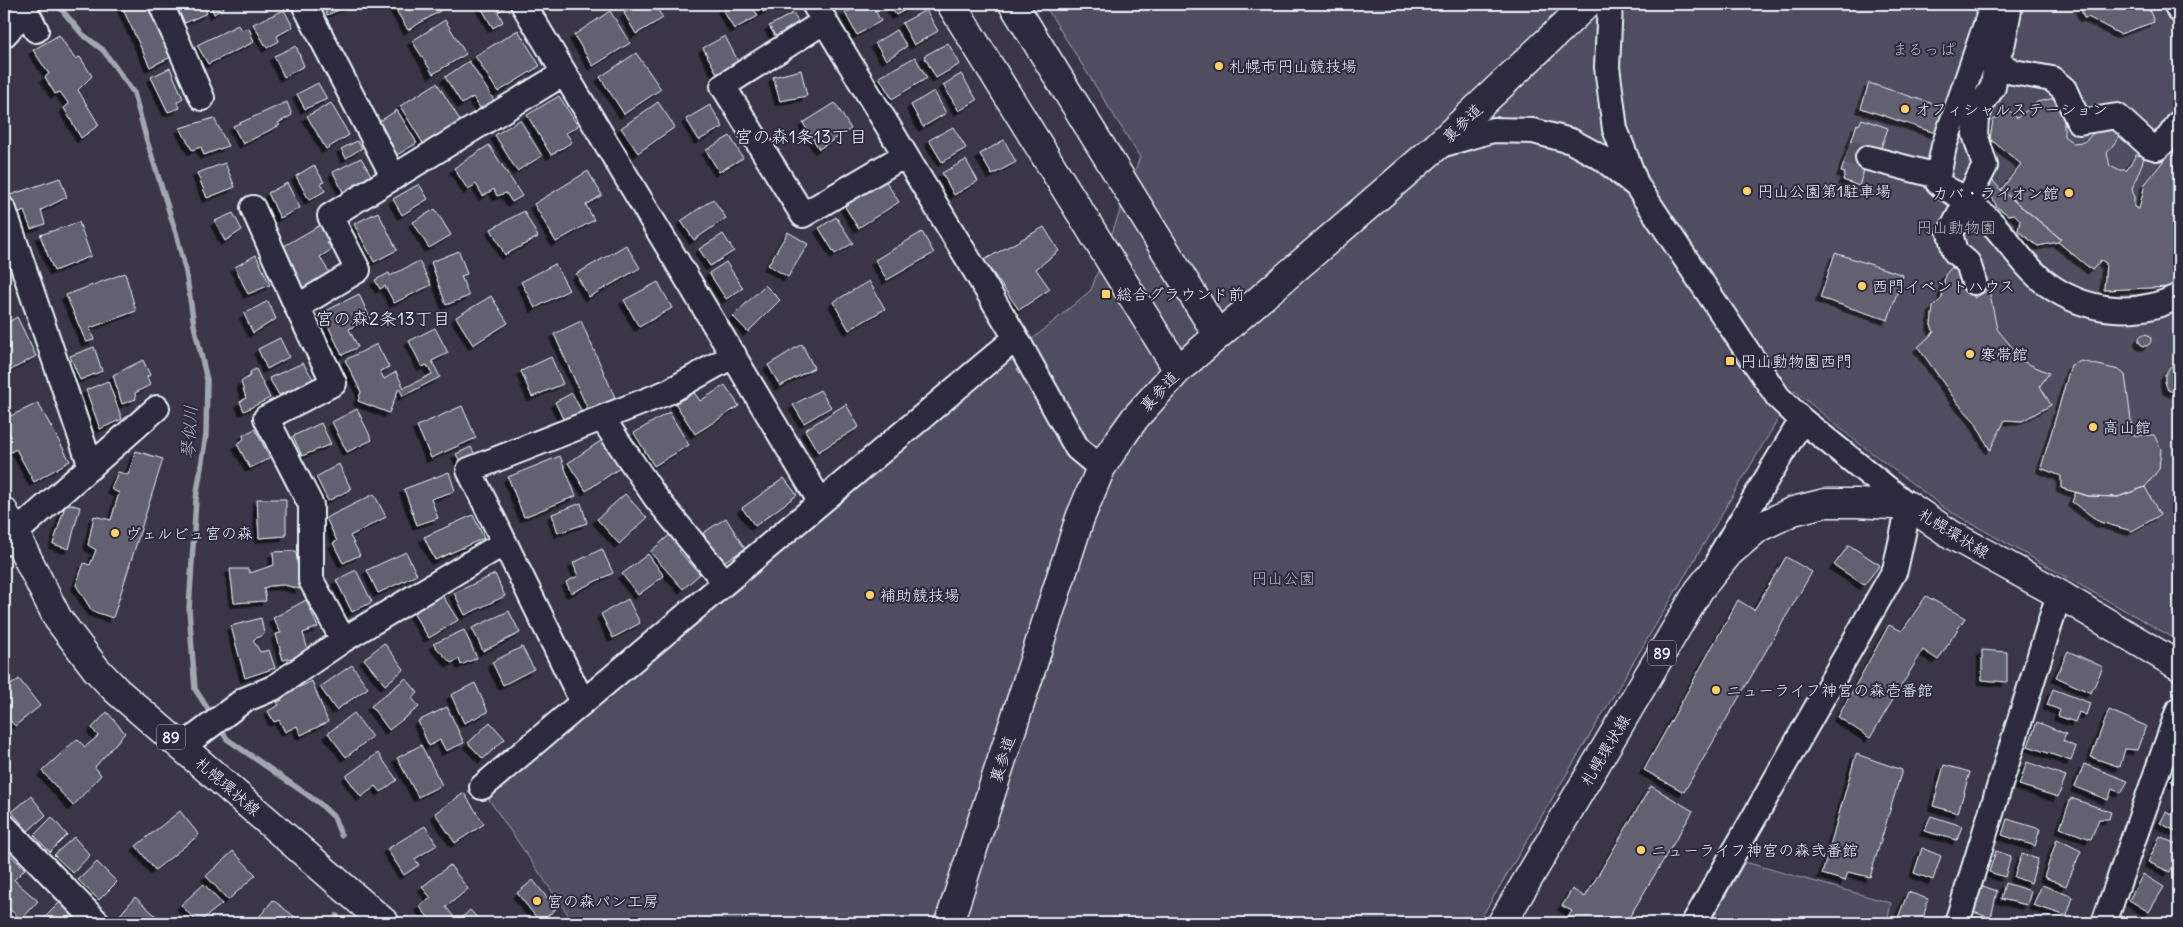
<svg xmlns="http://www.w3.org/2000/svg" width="2183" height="927" font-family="Delius,'Klee One',sans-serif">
<defs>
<filter id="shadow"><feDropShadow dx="-4.5" dy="4.5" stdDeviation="0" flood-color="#0009"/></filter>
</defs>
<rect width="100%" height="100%" fill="#3a3648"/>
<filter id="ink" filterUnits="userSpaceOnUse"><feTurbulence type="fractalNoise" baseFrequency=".02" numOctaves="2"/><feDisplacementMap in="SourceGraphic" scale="10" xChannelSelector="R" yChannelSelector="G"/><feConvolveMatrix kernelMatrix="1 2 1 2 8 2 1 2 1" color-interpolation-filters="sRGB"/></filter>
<g filter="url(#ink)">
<!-- green -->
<path fill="#504e5f" stroke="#9ca0ac" d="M1044 4H2179V641L1946 509 1852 438 1795 391 1478 923H574L487 797 1091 290 1140 157Z
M1745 862 1891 903 1887 923H1710Z"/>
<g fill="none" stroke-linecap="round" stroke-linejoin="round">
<!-- stream -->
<path stroke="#a2a6b1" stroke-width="5.5" d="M57 4 82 34 103 50 134 93 147 141 176 233 186 272 194 325 207 380 206 435 196 499 189 609 195 689 213 717
M218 725 227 739 319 803 334 817 341 835
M337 916 339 923"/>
</g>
<!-- building -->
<path fill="#636171" stroke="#e8f1f8" filter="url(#shadow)" d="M124 4H148L173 56 150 67 121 5Z
M175 4H207L204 5 207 13 185 23Z
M210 4H223L224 8 214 14Z
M323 4H353L327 15Z
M395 4H436L440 11 408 30 393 5Z
M479 4H504L506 7 498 12 503 22 493 28Z
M640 4H654L663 18 636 34 624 13Z
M729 4H751L758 16 734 29 722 8Z
M758 4H778L763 12Z
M862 4H871L881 21 857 35 845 13Z
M889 4H916L896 15Z
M2079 4H2147L2154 22 2120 34 2088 17 2084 18Z
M284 10 293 27 277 36 279 41 267 48 253 24Z
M926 10 938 31 914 45 902 23Z
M610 11 630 43 593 66 574 35Z
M793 13 799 23 776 37 769 26Z
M445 20 466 54 433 74 412 41Z
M238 25 241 30 249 28 254 42 208 64 197 45Z
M518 30 540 66 498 92 475 56Z
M896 30 907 46 886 60 875 43Z
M59 35 75 59 80 57 92 76 78 90 99 125 81 138 64 108 69 104 60 92 55 94 45 77 49 74 33 50Z
M725 36 741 67 720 79 703 48Z
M948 43 960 64 936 78 924 56Z
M296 46 304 66 284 77 274 56Z
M636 53 661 89 624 114 600 77Z
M915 57 927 78 892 99 879 77Z
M469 61 495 102 482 111 473 97 462 104 445 77Z
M170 68 183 98 177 102 180 108 168 112 151 77Z
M801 70 807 96 780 101 773 77Z
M961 74 977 100 959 111 943 85Z
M318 83 327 99 305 109 297 94Z
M437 83 461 122 424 145 400 106Z
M1869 83 1949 109 1941 135 1861 108Z
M934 91 946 113 923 127 911 105Z
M559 96 578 126 566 133 572 142 551 155 527 115Z
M2055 98 2064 108V136L2073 143 2084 142 2097 130 2117 129 2119 137 2107 153 2110 166 2118 170H2127L2136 155 2145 156 2132 189 2134 197V207L2139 209 2145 184 2168 155 2171 143 2179 134V281L2171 287 2104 290 2106 263 2101 260 2092 270 2058 242 2061 239 2001 190 2021 164 1990 139 1993 120 2010 111 2017 118 2037 102Z
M287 102 292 115 278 123 280 125 243 144 233 126Z
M658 102 675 127 638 153 621 128Z
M331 103 349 135 326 149 307 116Z
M835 103 851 129 819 149 803 123Z
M710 105 723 127 699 140 686 119Z
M397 110 417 143 397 155 377 123Z
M214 118 228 146 204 155 201 147 192 150 180 128Z
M1862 119 1888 128 1880 151 1871 148 1859 186 1843 180 1845 173 1841 172 1857 124 1859 125Z
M520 120 542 156 517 171 495 135Z
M953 127 966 148 942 162 929 140Z
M730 136 743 158 719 172 706 150Z
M1004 140 1016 162 992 175 980 154Z
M357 141 362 148 346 158 341 149Z
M489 145 522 196 512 202 506 193 497 196 494 189 483 196 476 184 468 190 454 168Z
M361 158 371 175 343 192 333 172Z
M966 160 978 181 954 195 942 173Z
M225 163 235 187 207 198 197 173Z
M314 165 324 182 321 183 325 191 309 200 296 176Z
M588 171 602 195 586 205 594 220 556 242 534 204Z
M60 178 67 197 41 210 45 224 31 229 24 211 18 214 10 195Z
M885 180 899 202 858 228 844 205Z
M1993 181 2001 190 2061 239 2058 242 2038 246 2018 231 2020 220 2014 214 2008 215 1997 207 1987 187Z
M287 183 300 208 280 218 268 193Z
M419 184 428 199 402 215 393 199Z
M713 199 726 218 694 240 681 221Z
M435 209 451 235 429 248 413 222Z
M524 211 538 237 505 255 491 229Z
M378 212 397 250 374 262 354 224Z
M233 213 242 230 225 241 215 221Z
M836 217 853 243 835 254 819 228Z
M79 222 91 256 54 271 40 235Z
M322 224 331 241 327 243 332 249 320 257 333 279 305 296 284 246Z
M1044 227 1059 251 1036 269 1050 289 1019 310 984 260Z
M788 232 808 244 788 277 768 265Z
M922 232 934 253 887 280 875 260Z
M723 234 734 251 710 266 699 249Z
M626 245 640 268 589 297 576 274Z
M4 248 11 267 4 270Z
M459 251 467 274 461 276 469 296 446 305 431 262Z
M1835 253 1903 275 1888 320 1820 298Z
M256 255 270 285 248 294 235 267Z
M419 261 431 285 394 303 385 286 380 289 375 280 389 273 390 276Z
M726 262 743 288 726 299 709 273Z
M555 264 569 290 535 308 521 282Z
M1953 266 1974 282V298L1989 290 1997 329 2024 362 2049 373 2040 386 2051 405 2022 421 2005 420 1990 450 1975 422 1956 401 1918 347 1934 332 1931 325 1933 307 1942 298 1945 275Z
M125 273 136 311 90 328 94 340 86 342 66 295Z
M869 281 885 309 849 330 833 302Z
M658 282 672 308 639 327 624 300Z
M765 285 780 300 748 332 733 316Z
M359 294 370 318 349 329 358 347 342 355 322 313Z
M491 296 508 323 473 345 456 317Z
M268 301 276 319 253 333 244 314Z
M17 317 36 356 4 374V325Z
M581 321 617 402 590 414 554 334Z
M435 328 448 353 432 361 440 377 403 396 399 388 389 413 358 401 361 392 345 360 377 344 389 367 380 371 384 379 396 372 404 388 432 374 427 365 422 367 409 341Z
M2139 340a6 6 0 1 1 12 0a6 6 0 1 1-12 0Z
M280 338 289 357 267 369 258 349Z
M802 344 814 368 780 386 768 365Z
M94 347 102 371 80 380 70 356Z
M551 357 563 384 532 397 521 371Z
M143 360 150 375 147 377 150 385 135 393 136 399 122 404 113 375Z
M2179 360V394H2178L2168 390 2165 382V375L2170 367Z
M2081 361 2119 370 2125 375 2133 435H2154L2161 449 2159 469 2145 487 2118 497 2088 496 2061 488V476L2041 468 2071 365Z
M303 363 314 380 279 395 269 378Z
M256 369 270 398 244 411 240 402 246 398 241 382 250 376V372Z
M108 381 122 419 100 429 86 390Z
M725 385 739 406 695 434 675 403 693 391 700 401Z
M820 390 831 407 804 423 793 405Z
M572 393 583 414 565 423 555 402Z
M38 403 70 461 34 482 16 449 9 453 4 444V439L10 435 4 419Z
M846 404 859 427 818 452 805 430Z
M462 406 476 438 431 458 417 426Z
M357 409 372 440 347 452 332 422Z
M669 412 689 445 654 466 634 433Z
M321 423 331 444 302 456 293 436Z
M255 429 270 458 250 468 237 444 244 439 243 435Z
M605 438 623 466 586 491 568 463Z
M471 447 478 460 463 467 456 454Z
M136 451 163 459 113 618 92 611 76 585 84 563 90 565 96 550 88 545 94 516 111 520 119 493 111 489 118 472 128 475Z
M560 456 576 496 524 517 508 477Z
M339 464 351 489 328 501 316 477Z
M449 472 455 491 431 499 438 518 417 525 404 489Z
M784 478 797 495 755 526 742 508Z
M2145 487 2160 515 2132 531 2100 522 2072 502 2076 492 2088 496 2118 497Z
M374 494 386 517 350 536 360 555 343 563 333 543 337 541 326 518Z
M625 494 647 518 619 544 597 519Z
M257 499H286V536L259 538Z
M66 503 80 507 69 549 53 544Z
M581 503 587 523 558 533 552 514Z
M473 515 484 538 435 560 424 537Z
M726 518 745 549 722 563 703 533Z
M674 531 687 544 679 551 700 574 683 589 650 552Z
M1849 545 1880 565 1864 585 1834 565Z
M602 549 613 573 571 593 566 582 578 576 573 563Z
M296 551 300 589 284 585 270 586 264 588 266 601 234 603 230 569H248L250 573 274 565 273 552Z
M406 552 417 575 378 593 367 570Z
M648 554 664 576 638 595 622 574Z
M1786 557 1812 572 1684 792 1644 770 1738 600 1754 610Z
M356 570 372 602 352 612 336 580Z
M495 574 505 596 465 615 454 593Z
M442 595 458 620 429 638 413 613Z
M1926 596 1965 618 1938 660 1923 650 1870 738 1838 717 1889 625 1902 631Z
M628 599 640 623 613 638 601 614Z
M306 600 318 627 303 633 309 654 283 660 276 634 281 633 273 618Z
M509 611 520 633 483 651 472 628Z
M261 618 264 634 253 640 260 652 269 650 275 668 245 678 231 626Z
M464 630 477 658 461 665 459 659 451 663 433 644Z
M384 643 404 669 385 685 364 659Z
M522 647 534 669 503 685 492 662Z
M1982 650 2007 652V682L1982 680Z
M2068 651 2103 667 2091 693 2056 677Z
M352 665 368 688 336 710 320 687Z
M4 675 11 685 19 679 40 706 15 726 4 714Z
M406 678 418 693 412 698 419 707 389 730 371 706Z
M312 681 328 722 301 735 297 726 285 732 279 720 274 722 268 711 279 705 277 702 282 700 280 696Z
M475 683 488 712 464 723 451 695Z
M2053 689 2090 703 2086 715 2079 712 2075 722 2058 716 2060 710 2047 705Z
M447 707 464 743 446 751 440 740 429 746 418 721Z
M2109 710 2146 726 2137 750 2125 749 2120 767 2091 757Z
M107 712 125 733 95 767 101 775 73 806 42 771 77 739 85 747 98 736 92 728Z
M354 713 372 737 346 757 328 733Z
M490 722 505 739 483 759 468 743Z
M2037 722 2066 734 2063 741 2076 747 2071 761 2028 746Z
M421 745 442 785 418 797 397 758Z
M378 753 397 780 381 792 376 786 361 797 346 776Z
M1856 754 1902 770 1870 877 1848 872 1845 881 1822 874Z
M2027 762 2066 776 2058 797 2019 785Z
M2084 764 2128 781 2121 793 2112 789 2108 800 2075 787Z
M2179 764V786L2171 781Z
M1944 765 1970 772 1958 813 1933 806Z
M1651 786 1693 811 1627 921 1629 923H1564L1572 911 1562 906 1572 889 1585 897Z
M464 793 484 824 455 843 435 813Z
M31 796 46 815 28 831 12 812Z
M2071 798 2111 812 2109 819H2099L2091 839 2060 828Z
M2179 800V833L2160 823 2166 812 2171 815Z
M180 811 199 835 155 870 136 846Z
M1931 816 1962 826 1957 840 1924 831Z
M52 817 67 835 50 852 34 835Z
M2007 819 2040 829 2035 846 2002 835Z
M425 826 437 845 415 859 419 865 404 875 387 849Z
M2160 836 2179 846V853L2170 872 2148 862Z
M74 837 90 855 73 873 54 855Z
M2057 839 2081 851 2066 886 2044 877Z
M1922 848 1941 856 1933 880 1914 873Z
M4 849 25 869 14 880 38 901 21 920 4 904Z
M233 851 256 875 228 900 206 876Z
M1996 851 2011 856 2005 877 1989 872Z
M2022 854 2038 859 2031 883 2014 877Z
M97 862 117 882 99 900 78 880Z
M450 865 468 889 446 907 454 917 445 923H433L419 906 431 898 422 887Z
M2143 874 2164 887 2149 912 2129 900Z
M533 880 556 909 540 922 517 893Z
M2005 883 2031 891 2027 905 2001 899Z
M204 884 222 904 198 923 181 905Z
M1980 885 1997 891 1991 918 1973 912Z
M2042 885 2073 897 2067 916 2033 905Z
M1908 892 1928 899 1922 923H1896Z
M135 897 164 923H125L118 917Z
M273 900 299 920 296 923H254Z
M60 902 81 923H39Z
M470 910 482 923H456Z"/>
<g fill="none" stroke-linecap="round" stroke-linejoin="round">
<!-- street-tunnel -->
<path stroke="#545262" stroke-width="24" stroke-dasharray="24 12" stroke-linecap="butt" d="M1847 152 1868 158"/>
<!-- street casing -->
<g stroke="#e8f1f8" stroke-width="28">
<path id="street" d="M161 4 202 98
M304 4 393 176
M523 4 820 501
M814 4 1016 338 1077 448 1101 468
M1610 4 1607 67 1615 129 1637 186 1778 397 1802 420 1909 506 1895 570 1694 923
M1993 4 1944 146 1937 181C1945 190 1948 189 1958 195 1969 201 1979 211 1988 219 2008 239 2024 267 2047 284 2085 312 2137 318 2179 296
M2176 4 2179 10
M825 21 723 86 803 215 905 155
M4 35 26 11 36 30
M1996 61 2013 72 2052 79 2064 89 2079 122 2117 116 2150 146 2157 148 2169 137 2179 123
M1437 146 1493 130 1533 131 1571 141 1602 158 1637 186
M1868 158 1938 176
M253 208 297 307
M4 210 91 467
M1974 282 1968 263 1955 252 1950 233 1985 166 1975 134 1976 119 1982 103 1993 87 1996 61 2003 42 2010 4
M602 418 656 498 718 574
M4 543 157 408
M1720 556 1802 420
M343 640 311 580V505L266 418 334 383 297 307 358 270 330 216 564 73
M582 701 469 470 668 392 734 355
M182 747 244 700 273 688 343 640 504 543
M482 787 1016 338
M4 826 98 923
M1957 923 2059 594
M2104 923 2179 709"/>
</g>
<!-- secondary casing -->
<g stroke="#e8f1f8" stroke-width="31">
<path id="secondary" d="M951 4 1178 370
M1013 4 1217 334
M949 923 1080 518 1101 468 1118 442 1135 418 1178 370 1437 146 1587 4"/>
</g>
<!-- primary casing -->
<g stroke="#e8f1f8" stroke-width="31">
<path id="primary" d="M4 512 58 619 96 669 116 690 385 923
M1502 923 1699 590 1729 553 1758 528 1793 511 1825 503H1857L1909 506 1952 535 2059 594 2179 666"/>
</g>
<!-- street -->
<use href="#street" stroke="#2f2a3d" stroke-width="24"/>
<!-- secondary -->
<use href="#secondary" stroke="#2f2a3d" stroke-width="28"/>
<!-- primary -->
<use href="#primary" stroke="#2f2a3d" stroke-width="28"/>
</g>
</g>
<!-- markers -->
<g fill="#ffd166" stroke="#2f2a3d" stroke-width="2">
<circle cx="1219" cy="66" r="5"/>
<circle cx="1905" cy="109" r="5"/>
<circle cx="1747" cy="191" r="5"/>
<circle cx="2069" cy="193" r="5"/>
<circle cx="1862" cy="286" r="5"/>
<rect x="1101" y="289" width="10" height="10" rx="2.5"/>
<circle cx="1970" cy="354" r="5"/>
<rect x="1725" y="356" width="10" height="10" rx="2.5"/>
<circle cx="2093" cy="427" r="5"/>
<circle cx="115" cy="533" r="5"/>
<circle cx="870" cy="595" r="5"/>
<circle cx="1716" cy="690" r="5"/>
<circle cx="1641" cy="850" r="5"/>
<circle cx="537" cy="901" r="5"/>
</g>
<g text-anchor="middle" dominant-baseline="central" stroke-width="4" stroke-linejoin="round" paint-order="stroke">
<!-- shield labels -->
<g fill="#2f2a3d" stroke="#b0b5c0" stroke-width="1">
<rect x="1648" y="640.5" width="28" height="25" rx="4"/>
<rect x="157" y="724.5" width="28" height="25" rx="4"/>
</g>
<g font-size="15" font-weight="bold" fill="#e8f1f8">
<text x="1662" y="653">89</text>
<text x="171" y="737">89</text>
</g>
<!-- park labels -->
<g font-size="16" fill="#b3b8c2" stroke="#2f2a3d">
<text x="1924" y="49">まるっぱ</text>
<text x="1956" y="227">円山動物園</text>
<text x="1283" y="578">円山公園</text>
</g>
<!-- poi labels -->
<g font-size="16" fill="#e8f1f8" stroke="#2f2a3d" text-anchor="start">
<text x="1229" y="66">札幌市円山競技場</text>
<text x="1915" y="109">オフィシャルステーション</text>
<text x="1757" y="191">円山公園第1駐車場</text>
<text x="2059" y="193" text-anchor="end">カバ・ライオン館</text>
<text x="1872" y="286">西門イベントハウス</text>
<text x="1116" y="294">総合グラウンド前</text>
<text x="1980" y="354">寒帯館</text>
<text x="1740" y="361">円山動物園西門</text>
<text x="2103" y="427">高山館</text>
<text x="125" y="533">ヴェルビュ宮の森</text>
<text x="880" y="595">補助競技場</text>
<text x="1726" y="690">ニューライフ神宮の森壱番館</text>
<text x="1651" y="850">ニューライフ神宮の森弐番館</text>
<text x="547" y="901">宮の森パン工房</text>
</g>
<!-- street labels -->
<g font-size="16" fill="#e8f1f8" stroke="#2f2a3d">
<text transform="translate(1462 123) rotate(-44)">裏参道</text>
<text transform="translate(1159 391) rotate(-47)">裏参道</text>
<text transform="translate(1954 533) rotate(32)">札幌環状線</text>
<text transform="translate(1605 750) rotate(-59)">札幌環状線</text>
<text transform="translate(1002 759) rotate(-72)">裏参道</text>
<text transform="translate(228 786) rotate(41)">札幌環状線</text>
</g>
<!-- neighbourhood labels -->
<g font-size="18" fill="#e8f1f8" stroke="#2f2a3d">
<text x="801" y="136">宮の森1条13丁目</text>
<text x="383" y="318">宮の森2条13丁目</text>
</g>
<!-- water labels -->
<g font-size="18" font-style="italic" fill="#aeb2bd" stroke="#2f2a3d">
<text transform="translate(189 432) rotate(-86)">琴似川</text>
</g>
</g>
<!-- margin -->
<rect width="2183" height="927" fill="none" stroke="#2f2a3d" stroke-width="20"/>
<rect x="10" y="10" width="2163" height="907" fill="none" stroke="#e8f1f8" stroke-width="2" filter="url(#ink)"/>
</svg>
